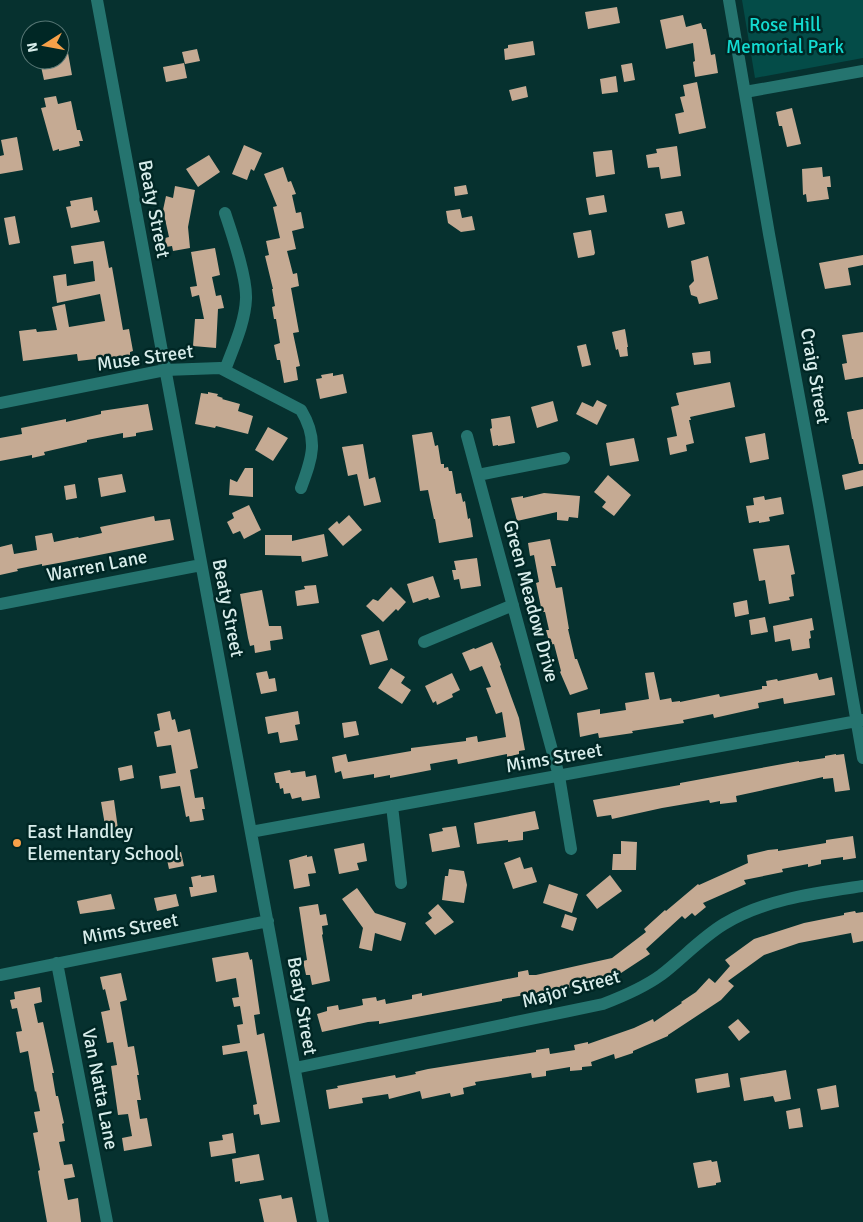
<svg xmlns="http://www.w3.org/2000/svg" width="863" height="1222" font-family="Signika,sans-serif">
<rect width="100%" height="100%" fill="#06312f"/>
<!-- green -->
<path fill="#044c48" d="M742 0H863V58L755 78Z"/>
<!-- building -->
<path fill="#c5aa93" d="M617 7 620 23 588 29 585 12Z
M683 15 686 27 701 23 703 29H706L711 55 715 54 718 73 695 77 693 62 695 61 693 43 666 49 660 20Z
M60 36H65L72 75 44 80 40 62 60 60Z
M533 41 535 55 505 60 504 49 508 48V45Z
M197 49 200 61 185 64 182 52Z
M184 63 187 78 166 82 163 67Z
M632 63 635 80 624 82 621 65Z
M616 76 618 92 602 94 600 79Z
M697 82 706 128 679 134 675 114 684 112 680 97 685 96 683 85Z
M526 86 528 97 512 101 509 90Z
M56 96 58 104 71 101 77 130H80L83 141H79L80 146 59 151V149L53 151 41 108 46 107 44 98Z
M792 108 801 144 787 147 782 126H779L776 112Z
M17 137 23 170 0 174V156L4 155 1 140Z
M244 145 262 153 254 171 251 169 247 180 232 174Z
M677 146 681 176 661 179 659 167 648 168 646 155 657 153 656 149Z
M612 150 615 174 596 177 593 152Z
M209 155 220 172 198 187 186 169Z
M283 167 288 182 291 181 296 194 292 195 296 213 301 212 304 228 292 231 296 249 287 251 293 274 297 273 299 286 291 288 299 332 293 333 300 366 296 367 298 380 284 383 280 360H277L274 345 280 343 276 319H274L272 307 275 306 272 289H273L265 256 269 255 266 241 280 238 273 207 277 206 264 174Z
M822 167 823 177 830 176 831 187H827L829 199 807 202 806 194 803 195 802 169Z
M466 185 468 194 455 196 454 187Z
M175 186 195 190 188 227 190 248 173 251 172 246 166 247 165 238 169 237 163 210 166 196 173 198Z
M604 195 607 212 589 215 586 198Z
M92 197 94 211 97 210 100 222 71 228 66 207 71 206 70 201Z
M460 209 462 218 472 216 475 230 461 232 448 223 446 211Z
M682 211 685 224 668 228 665 214Z
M15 216 20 243 9 245 4 218Z
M591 230 595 253 594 255 578 258 573 233Z
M104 241 109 268 112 267 123 330 129 329 133 351 130 352V355L78 361 77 354 23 361 19 331 36 329 37 332 57 330 52 307 65 304 69 327 105 321 100 294 57 303 53 276 66 274 67 286 95 281 93 261 74 264 71 246Z
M215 248 220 275 212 277 216 296 221 295 224 308 218 309 216 348 193 346 195 319H204L199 295 192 297 190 287 197 286 191 252Z
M863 255V265L848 268 851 285 825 289 819 263Z
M708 256 718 299 699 304 697 297 691 295 689 286 694 281 691 261Z
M625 329 628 347H627L628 356 620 357 618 349 616 350 612 332Z
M863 332V377L845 380 842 364 847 363 842 335Z
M586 344 591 365 582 367 577 346Z
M710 351 711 363 694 365 692 353Z
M333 373V376L343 374 347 393 320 399 316 379 322 378 321 375Z
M730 382 735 407 690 417 691 420H689L694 443 686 445 687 451 670 455 667 438 677 436 671 407 679 405 676 393Z
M208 392 218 394 217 396 223 398 222 399 240 404 238 411 253 416 248 434 216 426 215 428 195 424 201 393 208 394Z
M597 400 607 405 597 425 576 414 582 402 593 407Z
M553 401 558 421 537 428 531 407Z
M148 404 153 430 136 433V436L123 438V433L87 440V442L44 452 45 455 32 458V455L0 461V438L22 434 21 428 66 419V422L101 414V411Z
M863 409V464H859L853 439H852L847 412Z
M510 416 515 443 498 446V445L493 446 490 429 492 428 491 419Z
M268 427 288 438 273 461 255 450Z
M432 432 435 446 438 445 441 464H444V468L448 467 449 471H452L456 494 461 493 463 502 465 501 468 519 470 518 473 537 439 543 435 519H434L428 490 420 491 412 435Z
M765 433 769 459 750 463 745 437Z
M634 438 639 461 610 466 606 443Z
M363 444 369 479 375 477 381 502 364 506 357 474 348 476 342 447Z
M245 468H253V497L229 495 230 479 237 482Z
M863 470V486L845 490 842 475Z
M122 474 126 492 101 497 98 478Z
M608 475 631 495 614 516 602 507 606 502 594 492Z
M75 484 77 498 66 500 64 486Z
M544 493 580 496 578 518 569 517 568 521 557 520V512L517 521 511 498 523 496V498Z
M764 496 765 500 781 497 784 514 769 517 770 521 759 523V521L749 523 746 506 754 505 753 498Z
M249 505 261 530 244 539 240 531 233 534 227 522 234 518 232 513Z
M349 515 362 530 343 546 328 529 337 521 339 524Z
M154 516 155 521 170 519 174 540 64 562 42 566V564L17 569 18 571 0 575V547L12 544 14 554 37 550 35 536 52 533 54 542 78 537 79 538 102 533 100 527Z
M324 534 328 556 302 562 301 556 265 555V535H292V541Z
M550 539 556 566H551L556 588 562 587 569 629H568L575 659H577L588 689 570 695 560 672 561 671 554 644 550 645 546 630H549L545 612H542L536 583 539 582 534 555 530 556 528 543Z
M789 545 795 574 791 575 794 596 789 597 790 600 769 604 765 580 759 581 753 549Z
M477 558 481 586 461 589 459 579 454 580 452 570H456L454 561Z
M433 576 440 597 429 600 428 598 413 603 407 584Z
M316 585 319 603 297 606 295 591 305 589 304 586Z
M391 587 406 602 398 611 396 609 383 622 366 606 373 599 378 601Z
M262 590 269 626H281L283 639 270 641 271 650 255 653 254 645 250 646 248 638 240 594Z
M747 600 749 614 735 617 733 603Z
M765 617 768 632 751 635 749 620Z
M812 618 814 630 810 631 811 638 809 639 810 648 792 651 790 639 775 642 773 626Z
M379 630 388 660 370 665 361 635Z
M492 642 501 665 500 666 519 718 525 750 519 751V754L507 757V754L458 764 457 759 430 764 431 770 390 778V775L374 778V774L343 779 341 771 335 773 332 757 346 754 348 762 411 751V748L466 741V738L477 736 478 742 506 737 502 712 496 714 486 688 491 687 482 666 470 671 462 653 474 648 475 649Z
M391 668 405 677 401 683 411 690 402 704 378 688Z
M267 671 269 679 275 678 277 691 261 694 256 673Z
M654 672 660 700 671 698 672 702 680 701V702L719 694 720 697 762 689V686H767L766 681 777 679 778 681 817 673 819 680 832 677 835 695 784 704 783 698 758 703 759 708 714 718 713 714 683 720 684 723 632 731 633 733 599 738 598 733 580 737 577 713 600 709V714L626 710 625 703 649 699 645 673Z
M452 673 460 690 452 694 453 697 437 705 436 701 433 703 425 686Z
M170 711 172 720 175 719 178 732 190 729 198 768 190 770 195 798 203 797 205 809H202L204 820 190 822 189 816 186 817 180 786 161 789 159 776 176 773 171 745 157 747 154 732 160 730 157 714Z
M298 711 300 724 295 725 298 740 280 743 278 732 268 734 265 717Z
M356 721 359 735 344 738 342 723Z
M836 754V755L844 754 850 790 835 792 833 778 823 779V777L736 796 737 802 720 804V801L710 803 709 800 662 808 612 819 611 815 597 817 593 800 680 785V783L799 761V762L825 758V756Z
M132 765 134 778 120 781 118 768Z
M290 770 291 773 305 771 306 777 316 775 320 798 302 801 301 797 292 799 290 793 284 794 283 788 280 789 279 783H276L274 773Z
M114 800 118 829 106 831 101 802Z
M535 811 539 829 523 832V840L508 842V840L477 844 474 823Z
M456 826 460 847 432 852 429 834 443 831 442 828Z
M853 836 856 858 843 860V857L821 860V864L808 867V864L782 869 783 872 744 880 746 884 703 903 706 907 695 916 692 913 685 919 682 916 646 949 650 954 618 975 549 993 548 991 502 999V1001L395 1021 379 1024V1021L368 1022 322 1032 317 1014 327 1011V1007L338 1005 339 1010 359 1006 363 1005 362 999 376 997 377 1001 385 999 386 1004 412 999V995L422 993V996L518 977V972L528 970 529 975H536L612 958 646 932 644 929 665 910 666 911 698 884 699 885 748 863 747 855 768 850 778 849V851L826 843V840Z
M621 841 637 842 636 870H612L613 854H621Z
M364 843 367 861 357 863 359 870 339 874 334 849Z
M181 852 184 866 169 869 166 855Z
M307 855V857L312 856 316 873 308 874 310 886 294 889 289 860Z
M520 857 524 869 532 867 537 882 513 889 504 863Z
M449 869 464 871 467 885 464 903 442 900 445 876H448Z
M201 875V877L214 875 217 892 191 897 189 887H193L191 877Z
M610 875 622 891 597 909 586 895Z
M549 884 578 894 572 913 543 903Z
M357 888 375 913 406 923 401 941 375 933 372 951 359 948 363 928 342 899Z
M111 894 115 909 80 914 77 901Z
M176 894 179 906 157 911 154 898Z
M318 904 320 915 326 914 328 925 322 926 323 934 322 935 330 981 312 985 310 975H306L303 961 307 960 299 907Z
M438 904 454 922 435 935 425 923 432 918 428 913Z
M855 911 856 913 863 912V941L853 943 851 933 799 943 764 955 728 981 734 986 721 1000 668 1035V1036L633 1051V1053L615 1059 614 1054 591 1062 592 1066 582 1067V1070L570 1071V1067L546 1071V1076L532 1078 531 1073 475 1082 476 1085 463 1088 464 1094 451 1097 450 1093 422 1099 420 1091 389 1099 388 1094 362 1098 363 1103 329 1109 326 1090 338 1088 337 1086 395 1075 396 1078 416 1074 415 1072 428 1069 536 1052V1050L549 1048 550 1054 575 1050 574 1045 588 1042V1044L634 1028 653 1019 654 1022 682 1003 681 1002 696 992 709 978 715 983 730 966 725 960 754 939 804 923 844 915V913Z
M565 914 577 918 573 931 561 927Z
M248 952 250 960 252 959 260 1014 254 1015 257 1035 264 1033 280 1122 261 1125 259 1114 254 1115 253 1105 257 1104 247 1051 223 1055 222 1046 240 1043 237 1025 243 1024 240 1006 234 1007 232 998 239 997 236 978 216 982 212 958Z
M121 973 127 1000 120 1002 128 1047 134 1046 139 1075H137L141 1100H137L140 1119 147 1118 152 1146 124 1151 122 1138 132 1136 128 1114 118 1115 111 1066 117 1065 113 1042 107 1043 101 1012 110 1010 105 989 103 990 100 977Z
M40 987 42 1002 34 1004 38 1023 43 1022 54 1073H52L56 1096H58L64 1123 62 1124 65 1141 59 1142 64 1165 72 1164 75 1177 64 1179 68 1200 78 1198 81 1222H47L40 1183 38 1171 40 1170 33 1133 38 1132 34 1112 40 1111 36 1091 35 1092 28 1051 20 1053 16 1032 22 1031 17 1008 12 1009 10 1000 15 999 14 992Z
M738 1019 750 1032 739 1041 728 1027Z
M786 1070 791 1099 775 1102 773 1096 744 1101 740 1078Z
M728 1073 730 1087 697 1093 695 1079Z
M836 1085 839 1107 821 1110 817 1089Z
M800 1108 803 1127 789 1129 786 1111Z
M233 1133 236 1153 211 1157 209 1142 223 1140 222 1135Z
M259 1154 264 1180 240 1184V1181L235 1182 232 1159Z
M711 1160 712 1162 717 1161 721 1182 716 1183V1185L698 1188 693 1163Z
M281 1195 282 1199 292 1197 297 1222H264L259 1199Z"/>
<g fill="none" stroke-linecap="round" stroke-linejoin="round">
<!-- minor -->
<path stroke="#25746f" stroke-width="12" d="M97 0 323 1222
M729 0 769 234 819 505 863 758
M745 92 863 71
M225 213C232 234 247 277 246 299 245 323 233 348 225 370
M0 403 165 370 220 368 301 410C319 440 312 458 301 488
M467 436 559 776 571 849
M478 475 564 458
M0 604 201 565
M424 642 513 605
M392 806 401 883
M251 832 863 720
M57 963 107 1222
M0 975 268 921
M295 1068 603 1004C624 996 643 988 661 975 682 959 701 938 724 924 765 899 816 893 863 886"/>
</g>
<!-- markers -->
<circle fill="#f7a149" stroke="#002725" stroke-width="2" cx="17" cy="843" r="5"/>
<g text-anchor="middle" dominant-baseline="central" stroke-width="5" stroke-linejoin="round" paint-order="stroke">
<!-- park labels -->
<g font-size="19" fill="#13dcd2" stroke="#002725">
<text x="785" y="25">Rose Hill<tspan x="785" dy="22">Memorial Park</tspan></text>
</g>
<!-- street labels -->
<g font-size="19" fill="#d8edeb" stroke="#002725">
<text transform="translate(154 209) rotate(79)">Beaty Street</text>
<text transform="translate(145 358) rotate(-8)">Muse Street</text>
<text transform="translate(815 376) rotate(80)">Craig Street</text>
<text transform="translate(97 566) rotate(-11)">Warren Lane</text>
<text transform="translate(531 601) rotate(75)">Green Meadow Drive</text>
<text transform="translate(228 608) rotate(79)">Beaty Street</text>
<text transform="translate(554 758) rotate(-10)">Mims Street</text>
<text transform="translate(130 929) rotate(-11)">Mims Street</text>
<text transform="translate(571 989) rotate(-15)">Major Street</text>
<text transform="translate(302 1006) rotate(80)">Beaty Street</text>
<text transform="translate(100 1089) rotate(79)">Van Natta Lane</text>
</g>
<!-- poi labels -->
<g font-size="19" fill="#d8edeb" stroke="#002725" text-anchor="start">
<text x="27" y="832">East Handley<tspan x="27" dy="22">Elementary School</tspan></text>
</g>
</g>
<!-- north arrow -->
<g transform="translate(45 45) rotate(259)"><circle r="24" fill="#002725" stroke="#567674"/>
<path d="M0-4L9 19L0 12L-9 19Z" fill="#f7a149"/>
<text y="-8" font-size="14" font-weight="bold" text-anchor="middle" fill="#d8edeb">N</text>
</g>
</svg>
